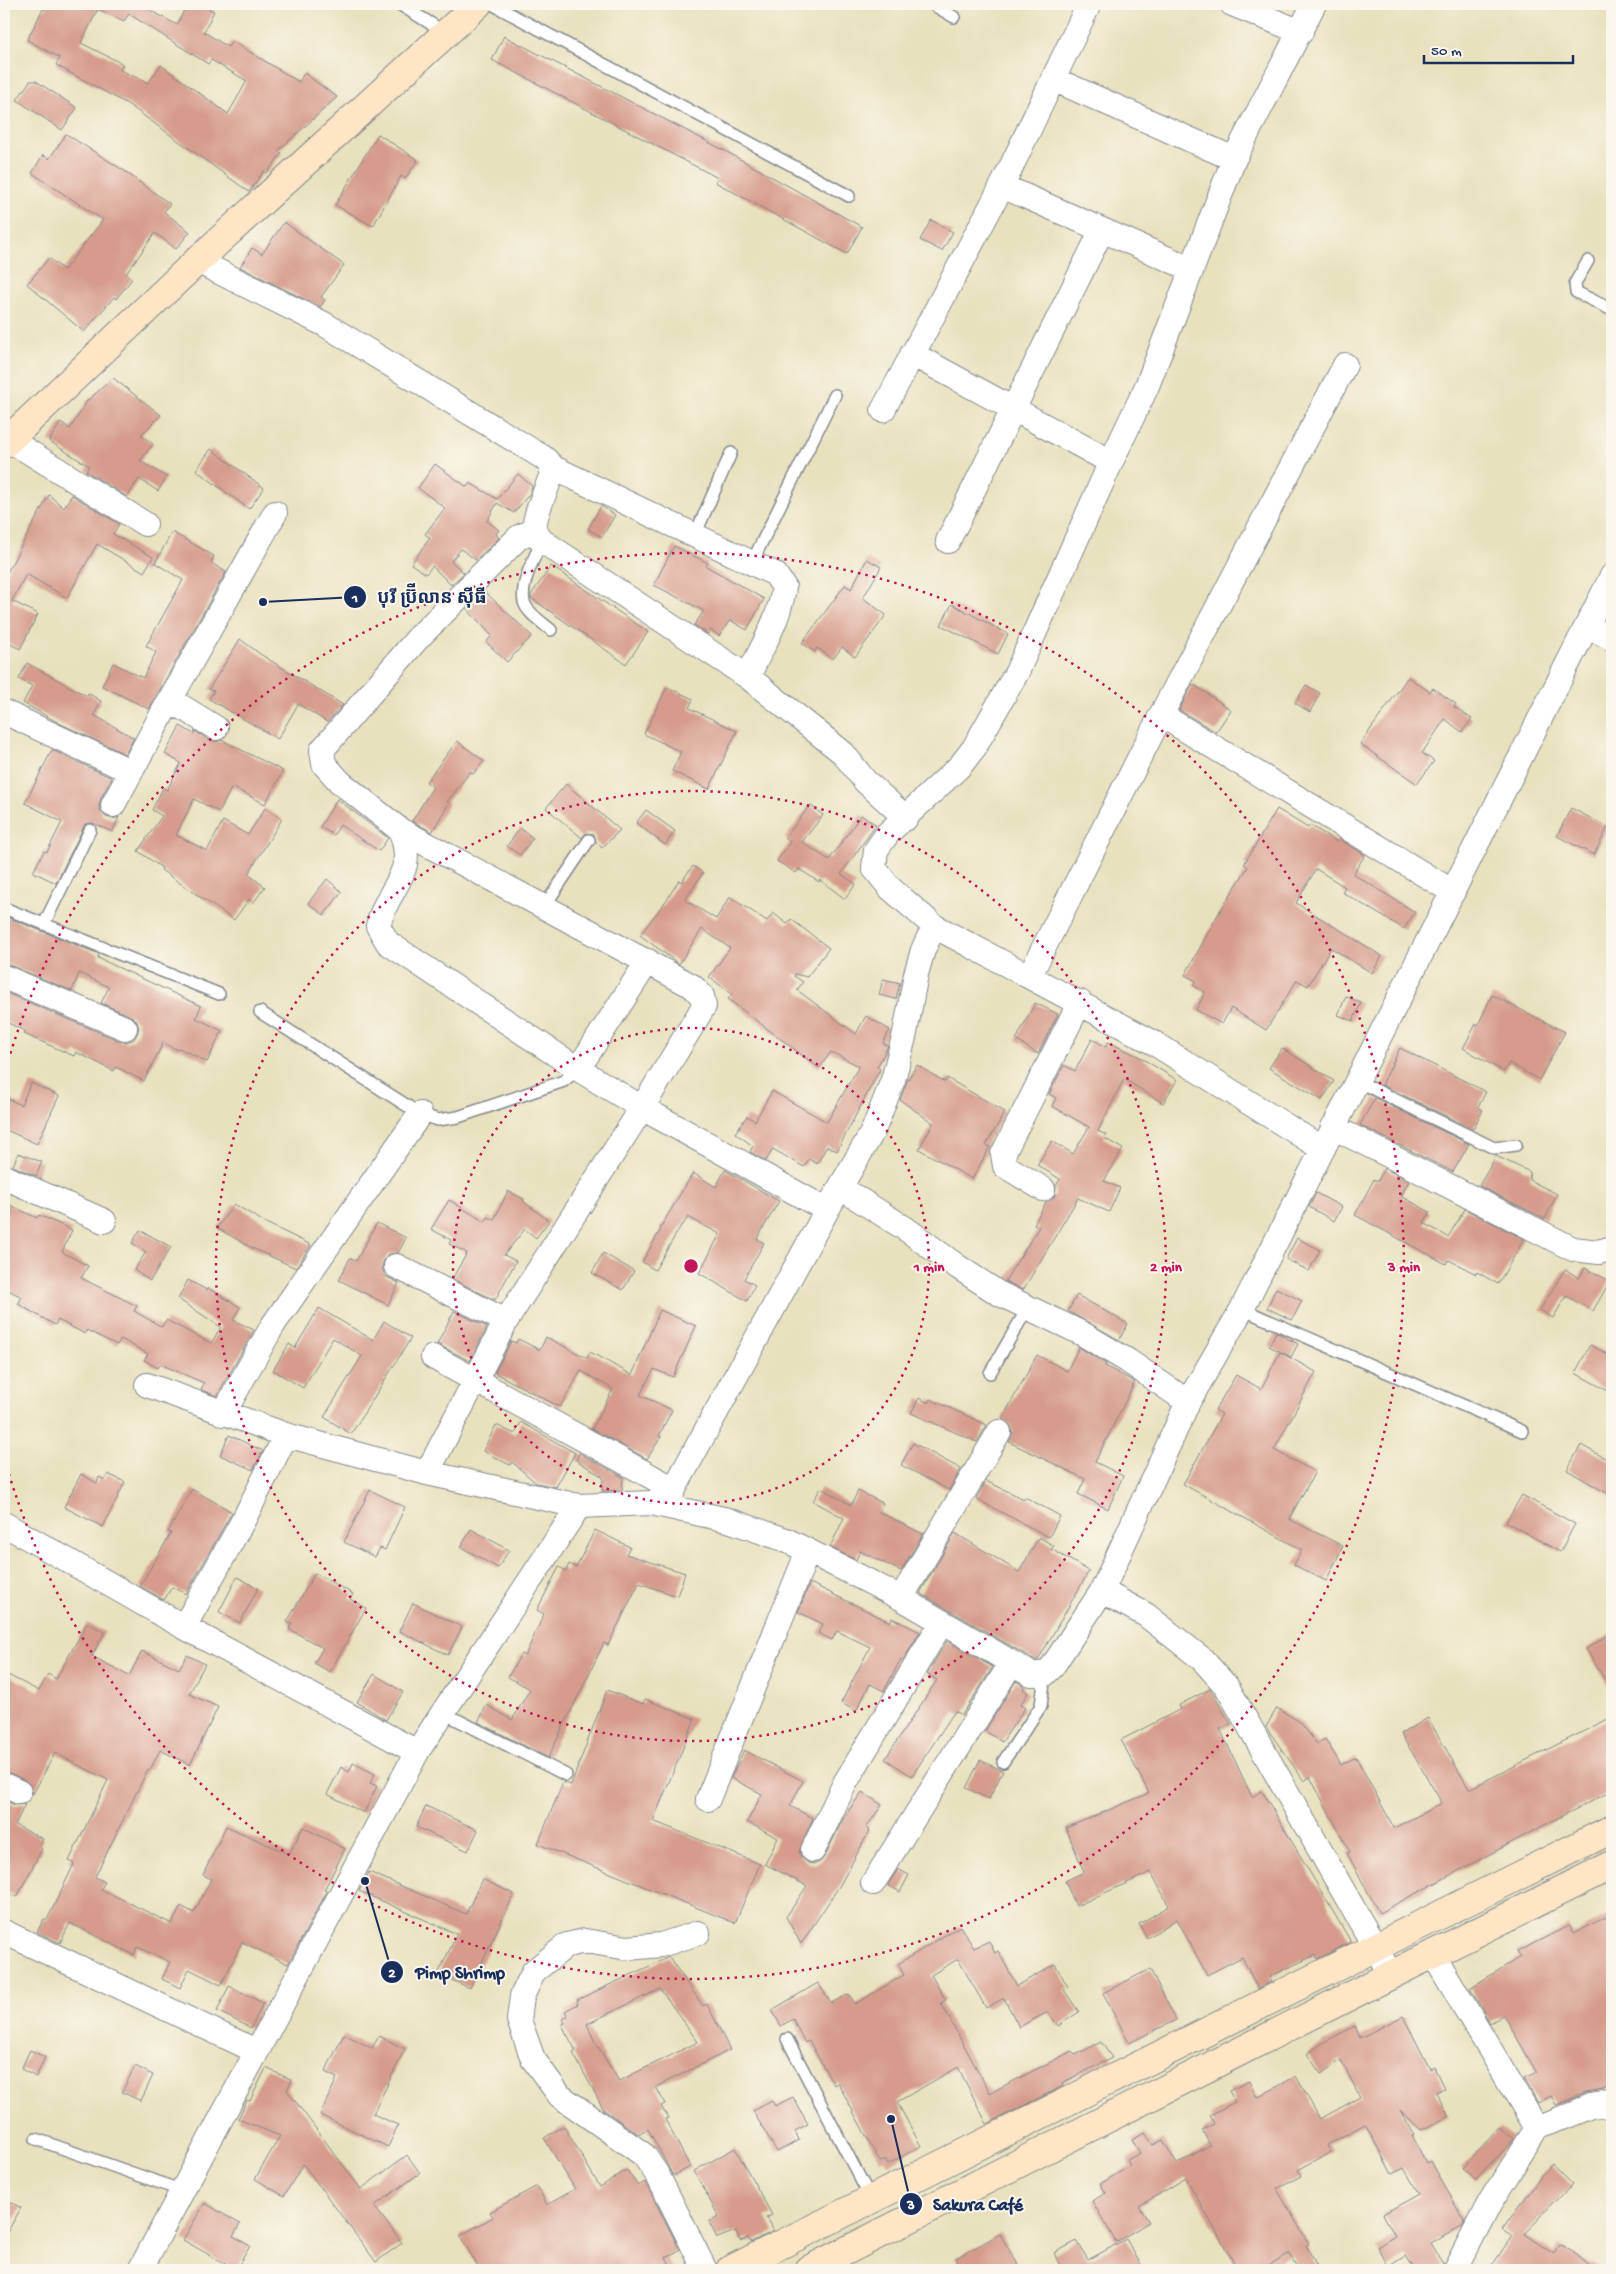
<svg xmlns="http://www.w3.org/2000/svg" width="1616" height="2274" font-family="'Gochi Hand','Noto Sans Khmer',sans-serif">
<rect width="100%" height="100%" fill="#fbf7ec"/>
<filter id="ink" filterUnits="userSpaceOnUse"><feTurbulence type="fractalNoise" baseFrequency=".02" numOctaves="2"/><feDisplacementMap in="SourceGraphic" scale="10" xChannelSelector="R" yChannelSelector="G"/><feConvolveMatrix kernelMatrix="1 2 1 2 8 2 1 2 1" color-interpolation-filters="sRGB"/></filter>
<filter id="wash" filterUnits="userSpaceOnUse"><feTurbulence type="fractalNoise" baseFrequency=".0096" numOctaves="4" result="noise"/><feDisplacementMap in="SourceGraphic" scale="20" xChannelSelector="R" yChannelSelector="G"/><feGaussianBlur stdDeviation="1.12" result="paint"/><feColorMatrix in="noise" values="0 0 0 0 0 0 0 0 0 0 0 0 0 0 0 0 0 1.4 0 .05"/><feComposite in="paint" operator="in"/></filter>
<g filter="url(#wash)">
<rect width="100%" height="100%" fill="#e8e1be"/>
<g id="blocks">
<!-- building -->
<path fill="#d69b8b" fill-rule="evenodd" d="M48 4H139L177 25 187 4H198L214 11 204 32 228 47 232 41 299 82 304 73 337 97 278 151 282 153 267 173 264 171 249 192 129 105 56 65 60 58 27 40 43 9 45 10ZM98 9 124 21 129 14 208 64 211 60 247 81 228 114 161 65 148 83 120 70 123 64 81 43Z
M504 36 718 147 862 227 847 254 715 182 718 178 492 60Z
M30 81H36L77 108 62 130 17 100Z
M66 134 123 170 170 204 164 212 190 232 176 249 155 233 126 274 132 279 116 299 114 297 84 332 27 284 49 258 64 270 103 220 32 173 43 155 49 159Z
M378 134 418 160 405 179 401 176 373 226 335 205Z
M931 220 953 232 942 251 920 240Z
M284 222 344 265 321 297 325 300 320 307 240 267 252 248 262 254Z
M113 378 161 415 141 435 153 444 140 461 167 477 158 491 139 479 127 497 86 471 89 466 49 441 61 422 70 429 87 401Z
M211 449 264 488 249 509 196 470Z
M435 464 467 487 470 483 497 499 518 474 532 486 530 493 514 513 497 503 487 521 499 530 496 534 499 538 476 560 461 549 451 561 464 573 451 585 432 566 426 574 411 564 430 538 425 534 445 508 418 488Z
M49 495 64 508 72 495 119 524 113 534 153 557 144 572 97 544 67 598 26 574 12 601 38 614 20 649 4 641V578Z
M601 506 615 515 602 537 588 529Z
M172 532 214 556 211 563 226 572 149 709 102 686 113 663 143 678 156 652 146 646 183 580 155 563Z
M674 546 708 563 706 566 764 599 747 630 730 620 719 636 711 630 708 634 694 625 704 611 654 585Z
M867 559 881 567 863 598 886 615 855 657 842 647 833 659 817 648 815 652 802 643 845 585 851 589Z
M551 566 648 632 626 664 531 598V595Z
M484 591 532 636 507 662 486 642 492 636 467 609Z
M952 604 1008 634 998 654 941 625Z
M240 639 260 654 343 705 327 722 298 704 278 739 209 699 214 691 209 689Z
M27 663 87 696 88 693 101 701 94 715 134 738 125 754 59 723 23 703 32 686 19 679Z
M1408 677 1430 692 1433 688 1456 704 1454 707 1472 719 1462 732 1445 719 1422 753 1434 761 1417 784 1360 744Z
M1193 684 1231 710 1216 732 1179 710Z
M1306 685 1320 693 1310 712 1295 703Z
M667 687 693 699 689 708 737 731 709 789 672 771 681 752 644 734Z
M180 726 194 734 195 731 209 740 216 742 222 740 283 771 265 804 232 787 219 812 194 799 176 835 207 851 223 821 248 835 265 808 282 819 248 874 265 887 253 903 249 899 234 920 161 870 162 868 138 851 162 816 152 810 163 788 167 790 181 763 165 754Z
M457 741 484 761 473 774 470 772 447 802 449 803 432 832 412 821 433 787 426 782Z
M52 750 112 778 101 798 99 806 101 812 106 817 113 819 119 817 112 832 93 823 85 824 56 883 33 872 44 851 47 852 62 822 25 803Z
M566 784 620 830 602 848 596 842 594 834 586 833 582 838 546 808Z
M337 799 388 838 379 851 340 825 334 835 320 827Z
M810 805 823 815 802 842 829 860 861 815 876 825 841 874 856 884 845 899 820 880 819 882 799 869 796 873 777 861 790 842 785 838Z
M1571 808 1608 827 1594 855 1557 836Z
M1277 809 1308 828 1310 825 1337 842 1339 839 1365 855 1353 874 1415 912 1404 929 1342 892 1345 887 1316 869 1296 903 1382 956 1372 973 1331 948 1308 986 1297 980 1266 1030 1231 1008 1222 1024 1196 1010 1205 992 1193 985 1196 981 1185 975 1220 911 1248 867 1244 864Z
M646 810 675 831 665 845 636 823Z
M520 828 533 838 520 855 507 846Z
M693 866 703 873 685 900 716 919 730 897 767 921 773 913 787 924 791 919 829 948 807 977 795 974 794 976 803 982 797 990 856 1034 866 1016 890 1030 883 1043 888 1046 877 1067 880 1069 837 1151 827 1146 817 1164 809 1159 804 1167 773 1149 766 1161 750 1152 753 1146 735 1133 747 1116 755 1121 772 1091 827 1122 859 1066 831 1052 819 1068 728 999 732 994 709 977 730 948 702 929 679 964 640 935 668 898 679 880 681 882Z
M327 879 342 892 324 915 308 903Z
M4 916 99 954 98 958 201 1006 196 1018 222 1031 207 1062 179 1048 178 1050 163 1043 144 1081 116 1067 114 1071 76 1052 74 1056 24 1034 25 1031 4 1021V992L120 1041 127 1042 134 1039 137 1034 139 1027 136 1020 131 1016 101 1003 109 987 79 973 72 991 4 963Z
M883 979 900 983 896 999 879 995Z
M1492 995 1565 1032 1539 1080 1509 1063 1504 1072 1463 1048 1476 1024 1478 1025Z
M1346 996 1361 1003 1353 1021 1338 1015Z
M1035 1003 1058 1014 1038 1054 1016 1040Z
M1092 1039 1106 1047 1108 1042 1138 1056 1177 1080 1163 1103 1124 1079 1098 1131 1106 1135 1104 1138 1123 1149 1104 1181 1120 1188 1109 1212 1078 1198 1023 1290 1005 1281 1039 1227 1034 1224 1046 1202 1055 1196 1056 1186 1060 1179 1037 1165 1052 1141 1073 1154 1089 1127 1052 1106 1056 1098 1049 1094 1064 1065 1075 1071Z
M1282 1048 1334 1081 1322 1100 1269 1068Z
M1400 1048 1486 1092 1478 1107 1483 1110 1473 1129 1382 1085Z
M917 1065 945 1082 947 1078 1005 1112 986 1145 990 1147 972 1179 919 1149 933 1123 900 1100 907 1081Z
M31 1083 59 1096 37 1144 4 1129V1097L21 1105Z
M1375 1098 1469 1144 1453 1172 1360 1125Z
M18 1153 42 1162 36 1176 13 1166Z
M1496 1156 1530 1172 1529 1180 1557 1194 1545 1219 1479 1186Z
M1384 1168 1409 1181 1401 1196 1430 1212 1424 1223 1448 1237 1465 1209 1524 1239 1498 1284 1477 1272 1476 1274 1449 1260 1446 1264 1355 1215 1374 1179 1378 1181Z
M725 1170 779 1201 757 1239 764 1243 744 1279 755 1285 747 1301 699 1273 720 1234 688 1217 683 1225 682 1224 655 1270 642 1262 661 1229 660 1228 693 1173 716 1187Z
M508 1191 524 1199 523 1201 549 1221 536 1238 525 1229 504 1255 516 1261 495 1300 452 1279 467 1253 449 1244 451 1240 431 1229 449 1200 485 1222 488 1217 494 1220Z
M1316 1193 1342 1207 1334 1221 1309 1207Z
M4 1202 37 1218 39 1215 72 1230 62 1252 88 1266 81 1278 137 1306 134 1311 162 1327 166 1320 211 1343 221 1327 178 1299 188 1280 207 1290 208 1288 240 1307 233 1320 254 1330 217 1396 201 1390 204 1383 160 1364 158 1368 144 1360 148 1354 121 1339 117 1345 87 1330 85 1334 58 1320 55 1325 18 1304 22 1297 4 1288Z
M234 1204 266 1223 311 1245 296 1268 252 1248 217 1228Z
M377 1223 406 1238 398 1253 389 1254 384 1260 382 1267 385 1276 399 1283 388 1305 339 1280 350 1258 356 1261Z
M140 1230 171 1247 150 1281 134 1270 146 1252 132 1243Z
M1297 1238 1320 1250 1309 1271 1286 1259Z
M603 1253 634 1271 623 1290 592 1273Z
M1585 1268 1610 1281 1593 1311 1566 1296 1553 1318 1540 1310 1565 1269 1579 1278Z
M1276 1288 1302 1301 1292 1320 1267 1308Z
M1077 1295 1128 1324 1119 1340 1068 1311Z
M319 1308 373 1340 384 1321 411 1338 351 1434 324 1417 362 1356 333 1338 303 1388 273 1370 289 1344 295 1348Z
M660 1310 696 1326 673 1377 654 1369 640 1395 672 1410 659 1436 661 1437 647 1459 592 1429 613 1389 581 1371 560 1407 495 1373 511 1341 516 1343 518 1339 540 1350 546 1337 587 1358 590 1352 632 1375Z
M454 1311 487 1327 470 1361 437 1344Z
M1276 1332 1298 1344 1291 1357 1269 1346Z
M1590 1345 1612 1356V1393L1575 1373Z
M1079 1347 1106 1364 1105 1366 1135 1382 1095 1462 1123 1476 1108 1509 1078 1494 1085 1479 1009 1442 1013 1433 1011 1426 1002 1419 1037 1355 1067 1371Z
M1280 1352 1316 1372 1274 1450 1315 1472 1289 1519 1343 1546 1326 1581 1294 1565 1302 1550 1183 1484 1222 1414 1215 1410 1236 1375 1261 1389Z
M919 1398 928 1403 930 1399 987 1425 977 1442 911 1413Z
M521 1422 575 1453 556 1487 536 1483 512 1462 510 1465 483 1451 496 1425 515 1434Z
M229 1435 263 1451 253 1470 220 1455Z
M913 1443 961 1469 949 1490 901 1465Z
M1581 1445 1612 1462V1496L1567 1470Z
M579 1453 623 1477 622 1490 602 1491 603 1477 576 1460Z
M81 1474 97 1483 99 1477 105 1480 108 1474 125 1482 103 1527 64 1507Z
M986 1481 1024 1499 1025 1497 1060 1516 1049 1537 976 1499Z
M821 1488 851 1505 858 1491 883 1503 879 1512 923 1534 901 1571 860 1551 856 1560 830 1547 844 1518 813 1501Z
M192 1489 232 1512 186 1594 172 1587 164 1600 140 1586 171 1533 168 1532Z
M370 1490 405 1507 385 1550 380 1548 375 1557 344 1542Z
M1522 1495 1575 1524 1560 1552 1506 1522Z
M471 1529 509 1550 498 1568 461 1547Z
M595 1530 630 1547 626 1554 685 1573 677 1596 639 1583 608 1645 604 1643 548 1758 478 1722 487 1705 512 1720 530 1689 508 1677 521 1654 525 1656 544 1614 537 1610 559 1567 566 1571 569 1564 576 1567Z
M955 1533 1019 1572 1039 1537 1054 1546 1051 1549 1089 1571 1038 1660H1035L920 1593Z
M315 1573 353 1594 350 1599 366 1608 330 1672 314 1663 323 1648 289 1629 292 1624 287 1622Z
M237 1577 258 1588 240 1623 219 1612Z
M810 1583 890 1622 892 1618 920 1632 903 1660 901 1659 884 1691 870 1684 856 1711 841 1703 870 1647 837 1631 832 1640 818 1633 823 1624 798 1612Z
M413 1603 462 1627 448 1655 399 1631Z
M87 1623 105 1632 92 1656 129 1676 142 1651 179 1669 187 1655 205 1664 189 1694 218 1707 190 1765 160 1750 150 1770 148 1769 95 1877 105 1882 101 1889 172 1924 181 1906 194 1913 211 1879 203 1875 226 1826 289 1854 303 1827 345 1849 324 1890 327 1891 288 1964 242 1942 221 1985 189 1969 180 1988 162 1979 170 1962 137 1947 134 1955 70 1923 60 1943 37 1932 44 1919 47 1920 74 1864 69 1861 108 1780 55 1753 33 1794 30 1785 25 1780 4 1771V1673L39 1691 48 1674 56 1679Z
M1612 1633V1691L1586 1649Z
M947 1641 993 1667 962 1715 955 1711 912 1776 885 1759 937 1680 927 1674Z
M374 1674 403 1692 386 1720 357 1702Z
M1016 1681 1024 1686 1023 1689 1028 1693 1020 1705 1025 1708 1002 1742 985 1731Z
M1210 1689 1231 1724 1220 1729 1252 1797 1262 1791 1351 1942 1317 1959 1315 1955 1269 1977 1271 1982 1258 1989 1242 1957 1207 1975 1177 1919 1147 1938 1139 1924 1169 1906 1151 1872 1076 1906 1065 1881 1084 1872 1066 1828 1149 1793 1121 1740 1181 1709 1179 1705Z
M607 1690 643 1704 645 1699 695 1719 653 1821 760 1864 735 1923 538 1844 563 1782 571 1785Z
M1277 1708 1300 1722 1317 1744 1325 1739 1341 1765 1356 1757 1394 1828 1442 1803 1401 1734 1428 1718 1469 1789 1612 1717V1791L1552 1821 1379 1913 1347 1853 1350 1852 1310 1777 1304 1781 1266 1727Z
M744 1750 803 1781 790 1806 813 1818 799 1851 801 1857 808 1863 815 1864 820 1862 825 1856 844 1817 862 1792 882 1805 866 1828 870 1830 840 1885 801 1944 786 1917 807 1886 765 1864 778 1838 747 1822 762 1794 731 1778Z
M980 1760 1003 1771 989 1799 966 1788Z
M353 1763 375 1774 370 1783 377 1786 364 1813 327 1794 341 1767 349 1772Z
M4 1800 14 1805 25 1804 15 1825 43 1839 39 1847 42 1849 17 1897 4 1890Z
M426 1806 478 1830 468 1851 416 1827Z
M898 1869 909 1875 900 1892 888 1885Z
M369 1872 466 1914 482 1879 514 1894 470 1988 438 1974 457 1934 359 1891Z
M1612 1914V2086L1604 2090 1586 2093 1556 2105 1551 2096 1538 2103 1524 2079 1537 2073 1504 2015 1490 2023 1470 1988 1520 1957 1517 1952 1568 1926 1573 1934Z
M960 1926 974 1948 989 1941 995 1953 998 1951 1017 1986 1055 1964 1068 1987 1064 1990 1079 2012 1058 2026 1048 2012 1019 2027 1004 1998 986 2008 958 1959 931 1975 946 2000 941 2003 990 2093 1072 2051 1075 2055 1101 2042 1112 2058 1062 2083 1063 2086 987 2124 958 2067 897 2102 921 2146 888 2164 885 2159 880 2162 838 2083 834 2085 809 2041 805 2043 793 2019 781 2026 772 2010 818 1983 831 2003 849 1994 855 2004 904 1975 898 1964Z
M669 1957 703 2006 707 2004 730 2050 656 2087 665 2104 661 2106 668 2118 665 2119 690 2167 673 2176 648 2129 638 2134 604 2110 573 2053 576 2051 562 2025 565 2023 562 2019 568 2016 565 2011 578 2004 577 2000ZM660 1989 698 2042 619 2081 594 2040 587 2024Z
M1150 1969 1176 2020 1129 2043 1103 1993Z
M229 1986 263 2003 251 2028 217 2011Z
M1403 2016 1430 2069 1434 2067 1444 2088 1436 2092 1449 2117 1421 2130 1400 2110 1414 2134 1412 2135 1426 2163 1430 2161 1465 2221 1463 2225 1431 2244 1443 2264 1441 2270H1415L1406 2256 1389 2267 1377 2247 1395 2236 1383 2214 1419 2194 1404 2168 1392 2174 1365 2124 1327 2145 1331 2152 1298 2170 1301 2176 1277 2189 1309 2244 1306 2245 1319 2270H1298L1290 2254 1262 2270H1238L1186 2178 1139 2206 1149 2222 1116 2242 1092 2201 1106 2193 1100 2184 1130 2166 1127 2160 1140 2153 1132 2140 1145 2133 1153 2145 1163 2140 1177 2164 1210 2145 1202 2130 1214 2124 1210 2115 1235 2102 1229 2091 1249 2081 1256 2096 1259 2097 1296 2076 1320 2119 1360 2097 1341 2060 1321 2074 1307 2054 1324 2042 1355 2026 1360 2038Z
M344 2034 372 2048 379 2036 405 2049 373 2114 398 2125 388 2147 320 2115 337 2078 325 2072Z
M30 2050 45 2057 36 2077 21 2069Z
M135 2066 153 2075 141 2101 122 2092Z
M266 2068 292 2080 287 2090 361 2189 407 2155 420 2173 374 2206 402 2243 376 2262 303 2164 284 2196 255 2179 280 2136 238 2119 247 2100 250 2101Z
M793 2097 808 2124 795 2131 799 2140 777 2152 753 2111 772 2101 775 2106Z
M564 2126 600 2187 627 2170 638 2186 645 2182 680 2250 666 2257 673 2270H480L460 2236 493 2217 490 2212 537 2186 547 2205 575 2189 544 2138Z
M1500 2127 1514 2139 1476 2180 1462 2168Z
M735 2148 772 2215 766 2218 774 2231 751 2242 748 2238 740 2241 736 2231 717 2238 709 2222 719 2217 694 2171Z
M1551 2164 1572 2185 1524 2234 1554 2254 1559 2245 1602 2270H1489L1512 2236 1503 2230 1542 2174Z
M4 2198 21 2208 4 2238Z
M205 2203 240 2224 233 2236 250 2246 236 2270 183 2240Z
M1000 2234 1021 2270H963L956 2258Z
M1126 2239 1144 2270H1062L1054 2253 1077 2241 1088 2260Z"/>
</g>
</g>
<g filter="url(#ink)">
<use href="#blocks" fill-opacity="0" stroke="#82888e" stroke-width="1"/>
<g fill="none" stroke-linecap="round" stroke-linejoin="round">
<!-- lane casing -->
<g stroke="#82888e" stroke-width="14">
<path id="lane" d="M399 4 446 33
M492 4 849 196
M932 4 954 17
M1588 261 1575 283 1576 292 1612 310
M695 535 731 453
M542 541C535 556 520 584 524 602 527 613 543 623 551 630
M752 562 835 395
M544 907 589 840
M4 908 219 994
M44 924 90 830
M260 1012 420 1114 438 1120 458 1117 564 1081 578 1069
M1357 1081 1494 1148 1516 1145
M1242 1309 1522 1431
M990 1373 1027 1309
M442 1712 566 1775
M1003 1762 1041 1706 1045 1674
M787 2039 871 2199
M36 2139 183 2191"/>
</g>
<!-- street casing -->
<g stroke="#82888e" stroke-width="26">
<path id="street" d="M1232 4 1301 32
M1314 4 1234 159 1147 386 1111 462 1017 672 974 748 960 766 888 833 876 850 874 868 890 888 934 926 1154 1043 1323 1149
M1053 79 1234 159
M1002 186 1191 269
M197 261 324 324 544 458 554 468C550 482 532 518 535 530 536 534 540 538 542 541L748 677 843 753 865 781 906 818
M912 354 1111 462
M883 410 1002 186 1089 4
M8 439 145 524
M554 468 775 574 784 587C780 619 761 648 748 677
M948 541 1102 230
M1587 625 1612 639
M167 705 275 513
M4 712 130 771
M1161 715 1453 892
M113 805 167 705 182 707 216 728
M400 830C419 874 387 886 378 926L388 943 578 1069 642 1108 827 1210
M1030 975 1161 715 1345 365
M4 977 125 1028
M578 1069 648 961
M1333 1127 1573 1249 1599 1252 1612 1248
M4 1177 104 1221
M841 1188 906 1229 958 1267 998 1293 1083 1334 1128 1361 1188 1402
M1043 1189 1005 1166 1003 1154 1080 1002
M396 1266 506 1321
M433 1357 674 1489
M147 1385 286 1435 427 1473 579 1506 651 1503 728 1520 786 1540 858 1576 901 1598 1031 1674H1045L1052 1667 1102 1591 1188 1402 1242 1309 1612 576
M223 1414 273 1325 420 1114
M427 1473 506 1321 642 1108 704 1006 702 996 692 986 400 830 340 782 324 764 322 750 418 638 519 537 535 530
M667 1505 674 1489 827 1210 873 1131 893 1080 905 1033 916 974 923 950 934 926
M4 1524 184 1627 417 1752
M1102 1591 1146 1615 1202 1659 1227 1687 1391 1975
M901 1598 999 1432
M184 1627 244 1519 286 1435
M4 1785 19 1792
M708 1799 808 1551
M813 1850 845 1783 942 1622
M873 1883 1011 1664
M4 1932 256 2051
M698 1933 661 1945 628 1948 585 1941 567 1945 534 1971 522 1996 519 2020 533 2059 560 2096 644 2155 658 2176 705 2270
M1433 1954 1537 2128
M140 2270 417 1752 579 1506
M1455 2270 1490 2202 1537 2128 1591 2106 1612 2103"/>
</g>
<!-- secondary casing -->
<g stroke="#82888e" stroke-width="30">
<path id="secondary" d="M4 444 197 261 478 4
M730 2270 1612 1829
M808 2270 1391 1975 1612 1865"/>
</g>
<!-- lane -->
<use href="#lane" stroke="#fff" stroke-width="11"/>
<!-- street -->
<use href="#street" stroke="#fff" stroke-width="24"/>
<!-- secondary -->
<use href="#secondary" stroke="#fde5c5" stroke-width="28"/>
</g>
</g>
<!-- distance rings -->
<g fill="none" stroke="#c2185b" stroke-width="2.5" stroke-dasharray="2.5 5">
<circle cx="691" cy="1266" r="238"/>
<circle cx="691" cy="1266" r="475"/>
<path d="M4 1075A713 713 0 1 1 4 1457"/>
</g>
<circle cx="691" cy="1266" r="8" fill="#c2185b" stroke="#fbf7ec" stroke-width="2.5"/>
<g font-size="15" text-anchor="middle" font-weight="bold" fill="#c2185b" stroke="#fbf7ec" stroke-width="4" stroke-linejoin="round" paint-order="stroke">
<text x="929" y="1271">1 min</text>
<text x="1166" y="1271">2 min</text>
<text x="1404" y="1271">3 min</text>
</g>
<!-- callouts -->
<path fill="none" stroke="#1b2f5e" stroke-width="2" d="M263 602L355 597M365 1881L392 1972M891 2119L911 2204"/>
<g fill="#1b2f5e" stroke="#fbf7ec" stroke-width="2">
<circle cx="263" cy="602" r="5"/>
<circle cx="365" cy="1881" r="5"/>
<circle cx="891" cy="2119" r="5"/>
<circle cx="355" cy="597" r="12"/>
<circle cx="392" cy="1972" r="12"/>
<circle cx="911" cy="2204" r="12"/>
</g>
<g font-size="15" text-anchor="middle" font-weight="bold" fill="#fff">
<text x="355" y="602">1</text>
<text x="392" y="1977">2</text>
<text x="911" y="2209">3</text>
</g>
<g font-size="18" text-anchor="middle" font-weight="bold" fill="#1b2f5e" stroke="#fbf7ec" stroke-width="4" stroke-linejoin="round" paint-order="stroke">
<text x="432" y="603">បុរី ប្រ៊ីលាន សុីធី</text>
<text x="460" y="1978">Pimp Shrimp</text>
<text x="978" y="2210">Sakura Café</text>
</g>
<!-- margin -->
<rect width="1616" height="2274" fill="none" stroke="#fbf7ec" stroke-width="20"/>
<!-- scale -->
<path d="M1424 55v8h149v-8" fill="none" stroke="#1b2f5e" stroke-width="2.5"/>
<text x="1431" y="55" font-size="15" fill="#1b2f5e" stroke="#fbf7ec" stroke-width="4" paint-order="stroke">50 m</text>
</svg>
